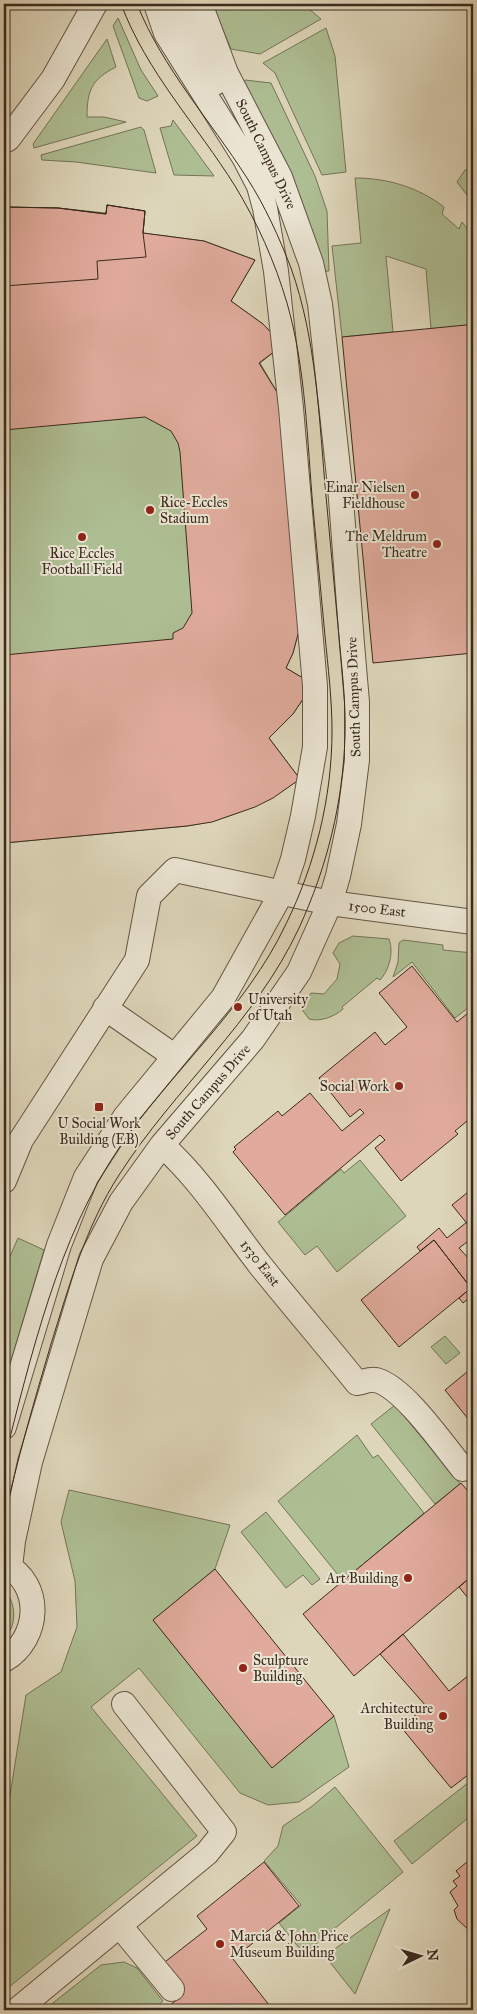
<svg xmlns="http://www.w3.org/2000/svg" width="477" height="2014" font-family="'IM FELL Great Primer',serif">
<rect width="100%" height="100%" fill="#ded6ba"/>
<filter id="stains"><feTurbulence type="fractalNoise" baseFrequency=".004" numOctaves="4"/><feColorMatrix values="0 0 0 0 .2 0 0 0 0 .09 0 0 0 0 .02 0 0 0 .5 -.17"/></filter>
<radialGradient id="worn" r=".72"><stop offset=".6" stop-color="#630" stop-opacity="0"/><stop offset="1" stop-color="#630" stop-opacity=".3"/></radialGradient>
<!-- green -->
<path fill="#aebe93" stroke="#747458" d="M218 4H303L321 19 260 54 231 49 215 11Z
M118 18 141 70 158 96 147 101 139 98 113 26Z
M326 28 335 56 346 172 322 175 279 82 275 73 263 63Z
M107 39 116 67C92 79 87 90 87 117H104L126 122 34 148 33 144Z
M245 80 271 83 315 176 327 211 329 271 319 272 240 85Z
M173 120 214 176 174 175 160 128 171 126Z
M141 127 144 130 156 173 76 162 42 160 41 155Z
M465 170H473V203L457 182Z
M355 178C387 178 418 187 444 207L442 214 459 229 462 222 473 236V325L431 329 426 269 386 256 393 332 342 337 332 246 361 243Z
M107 205 145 211 143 233 204 241 255 260 231 301 263 324 283 345 260 363 280 397 302 619 293 653 286 668 313 684 293 714 269 738 300 779C265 804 230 819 187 826L4 843V207L58 208 106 213Z
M353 936 389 939C394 953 389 970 380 980L377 978 342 1007 343 1009C334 1017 320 1022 309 1019L301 1008 311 993 324 994 337 979 340 964 333 953 339 943Z
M403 940 443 945V950L473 953V1004L455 1018 412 962 393 977 398 962 399 943Z
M360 1160 406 1216 337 1272 317 1246 305 1255 278 1222 341 1169 344 1173Z
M18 1238 44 1250 4 1385V1270Z
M445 1336 460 1353 446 1364 431 1347Z
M395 1405 460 1484 435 1504 371 1424Z
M357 1435 373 1458 378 1455 424 1513 343 1581 278 1501Z
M69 1490 230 1525 215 1569 153 1620 272 1767 334 1716 349 1767 299 1802 268 1805 240 1793 139 1668 91 1707 197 1836 4 1991V1833L26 1695 61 1672 77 1627 75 1581 61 1522Z
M266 1512 320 1579 312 1585 303 1575 286 1588 241 1532Z
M4 1588C16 1604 18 1624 4 1639Z
M473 1779V1814L412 1864 394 1841Z
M335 1787 403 1872 304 1954 279 1923 301 1905 264 1861 278 1846 283 1826 311 1807Z
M390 1909 355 1994 325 1956Z
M124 1962 137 1968 163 2001 153 2010H44L101 1965Z"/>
<!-- building -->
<path fill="#e0ab9c" stroke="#3b2a1d" d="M107 205 145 211 143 233 204 241 255 260 231 301 263 324 283 345 259 363 280 397 302 619 293 653 286 668 313 684 293 714 269 738 300 779 273 798 255 807 212 822 187 826 4 843V655L173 639V633L183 628 192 613 180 452 178 443 171 431 145 417 4 430V207L58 208 106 214Z
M107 205 145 211 143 233 146 257 97 261 98 279 4 286V207L58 208 106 214Z
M466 325H473V653L373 663 342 337Z
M412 966 457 1022 473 1009V1116L455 1131 458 1134 401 1181 375 1148 385 1140 380 1135 285 1215 233 1152 236 1149 234 1147 278 1111 282 1116 310 1093 342 1131 364 1113 360 1109 350 1117 319 1078 375 1032 385 1045 407 1027 379 993Z
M473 1188V1231L452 1205Z
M467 1222 473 1231V1242L471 1239 459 1248 471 1261 473 1259V1295L463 1303 459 1298 471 1288 434 1240 420 1251 417 1247 439 1228 447 1238Z
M434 1240 471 1288 399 1347 361 1300Z
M473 1367V1425L445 1390Z
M461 1483 473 1497V1575L354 1676 303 1614Z
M215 1569 334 1716 272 1768 153 1620Z
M473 1575V1604L459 1587Z
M403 1634 449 1691 473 1672V1771L451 1788 401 1727 426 1706 380 1654Z
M473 1857V1934L457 1919 454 1910 458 1906 450 1892 457 1886 453 1881 460 1876 456 1871Z
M264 1862 299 1906 233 1959 273 2010H164L184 1994 161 1965 207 1929 197 1916Z"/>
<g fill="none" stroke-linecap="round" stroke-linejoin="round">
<!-- minor casing -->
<g stroke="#645544" stroke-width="26">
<path id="minor" d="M176 4 207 73 215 83
M4 141 8 139 53 79 95 4
M105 1008 174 1056
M162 1145C201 1180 228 1224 260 1265 292 1305 325 1343 357 1383 363 1382 370 1379 376 1380 404 1387 444 1446 463 1469
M4 1181 21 1140 137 960 149 896 175 870 330 903 473 922
M4 1427 59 1245 86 1177 125 1117 223 998 282 892 293 859 303 816 315 747V686L291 408 276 271 265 208 259 186 244 157 166 33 156 4
M4 1564C44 1584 40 1639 4 1660
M10 1567 13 1541 30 1462 91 1259 121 1202 162 1145 253 1039 299 972 330 903 338 876 349 824 357 760V702L352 644 340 486 320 304 311 263 280 177 226 73 200 4
M120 1926 172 1989
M17 2010 207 1853 224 1832 124 1704"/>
</g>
<!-- minor -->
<use href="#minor" stroke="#eae4d2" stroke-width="24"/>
<!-- tram -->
<path stroke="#3b2a1d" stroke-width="1" d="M4 1461C31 1356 58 1238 119 1148 171 1071 246 1009 286 924 315 865 332 798 332 731 332 699 328 667 325 636 321 593 317 551 313 508 307 440 306 369 287 303 275 262 257 222 235 186 197 125 147 73 121 4
M4 1520C17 1460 34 1402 51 1344 69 1286 86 1226 119 1175 174 1089 256 1021 299 928 327 867 343 803 345 736 346 703 342 670 339 637 335 590 330 543 326 496 319 420 317 341 291 268 279 237 265 206 247 178 210 120 163 69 137 4"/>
</g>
<!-- markers -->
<g fill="#8f2418" stroke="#eae4d2" stroke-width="2">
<circle cx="415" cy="495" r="5"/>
<circle cx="150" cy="510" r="5"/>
<circle cx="82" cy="537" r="5"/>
<circle cx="437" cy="544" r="5"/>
<circle cx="238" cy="1007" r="5"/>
<circle cx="399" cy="1086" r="5"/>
<rect x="94" y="1102" width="10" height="10" rx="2.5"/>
<circle cx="408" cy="1578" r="5"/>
<circle cx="243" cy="1668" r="5"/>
<circle cx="443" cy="1716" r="5"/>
<circle cx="220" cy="1944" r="5"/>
</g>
<g text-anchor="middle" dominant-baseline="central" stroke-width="4" stroke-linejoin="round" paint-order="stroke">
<!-- street labels -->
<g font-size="14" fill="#3b2a1d" stroke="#eae4d2">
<text transform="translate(266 154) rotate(64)">South Campus Drive</text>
<text transform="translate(354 697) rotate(-92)">South Campus Drive</text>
<text transform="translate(377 909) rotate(7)">1500 East</text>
<text transform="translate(208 1092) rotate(-49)">South Campus Drive</text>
<text transform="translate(260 1263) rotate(52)">1530 East</text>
</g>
<!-- poi labels -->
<g font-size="14" fill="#3b2a1d" stroke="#eae4d2" text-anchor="end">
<text x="405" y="487">Einar Nielsen<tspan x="405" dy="16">Fieldhouse</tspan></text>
<text x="160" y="502" text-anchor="start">Rice-Eccles<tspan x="160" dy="16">Stadium</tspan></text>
<text x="427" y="536">The Meldrum<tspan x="427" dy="16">Theatre</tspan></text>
<text x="82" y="553" text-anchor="middle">Rice Eccles<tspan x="82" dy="16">Football Field</tspan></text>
<text x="248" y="999" text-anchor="start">University<tspan x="248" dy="16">of Utah</tspan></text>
<text x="389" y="1086">Social Work</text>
<text x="99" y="1123" text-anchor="middle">U Social Work<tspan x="99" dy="16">Building (EB)</tspan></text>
<text x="398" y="1578">Art Building</text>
<text x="253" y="1660" text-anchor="start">Sculpture<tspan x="253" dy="16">Building</tspan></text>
<text x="433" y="1708">Architecture<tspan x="433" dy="16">Building</tspan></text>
<text x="230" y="1936" text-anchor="start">Marcia &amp; John Price<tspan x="230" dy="16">Museum Building</tspan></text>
</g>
</g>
<!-- margin -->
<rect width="477" height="2014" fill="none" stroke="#ded6ba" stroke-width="20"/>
<rect x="5" y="5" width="467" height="2004" fill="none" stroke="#3b2a1d" stroke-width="2.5"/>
<rect x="10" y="10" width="457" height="1994" fill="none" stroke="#3b2a1d"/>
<!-- north arrow -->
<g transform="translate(420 1956) rotate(85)" stroke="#eae4d2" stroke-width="4" paint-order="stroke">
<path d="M0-4L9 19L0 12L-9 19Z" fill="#3b2a1d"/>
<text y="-8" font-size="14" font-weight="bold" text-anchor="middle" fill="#3b2a1d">N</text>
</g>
<rect width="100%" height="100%" filter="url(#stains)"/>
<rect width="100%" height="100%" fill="url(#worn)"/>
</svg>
